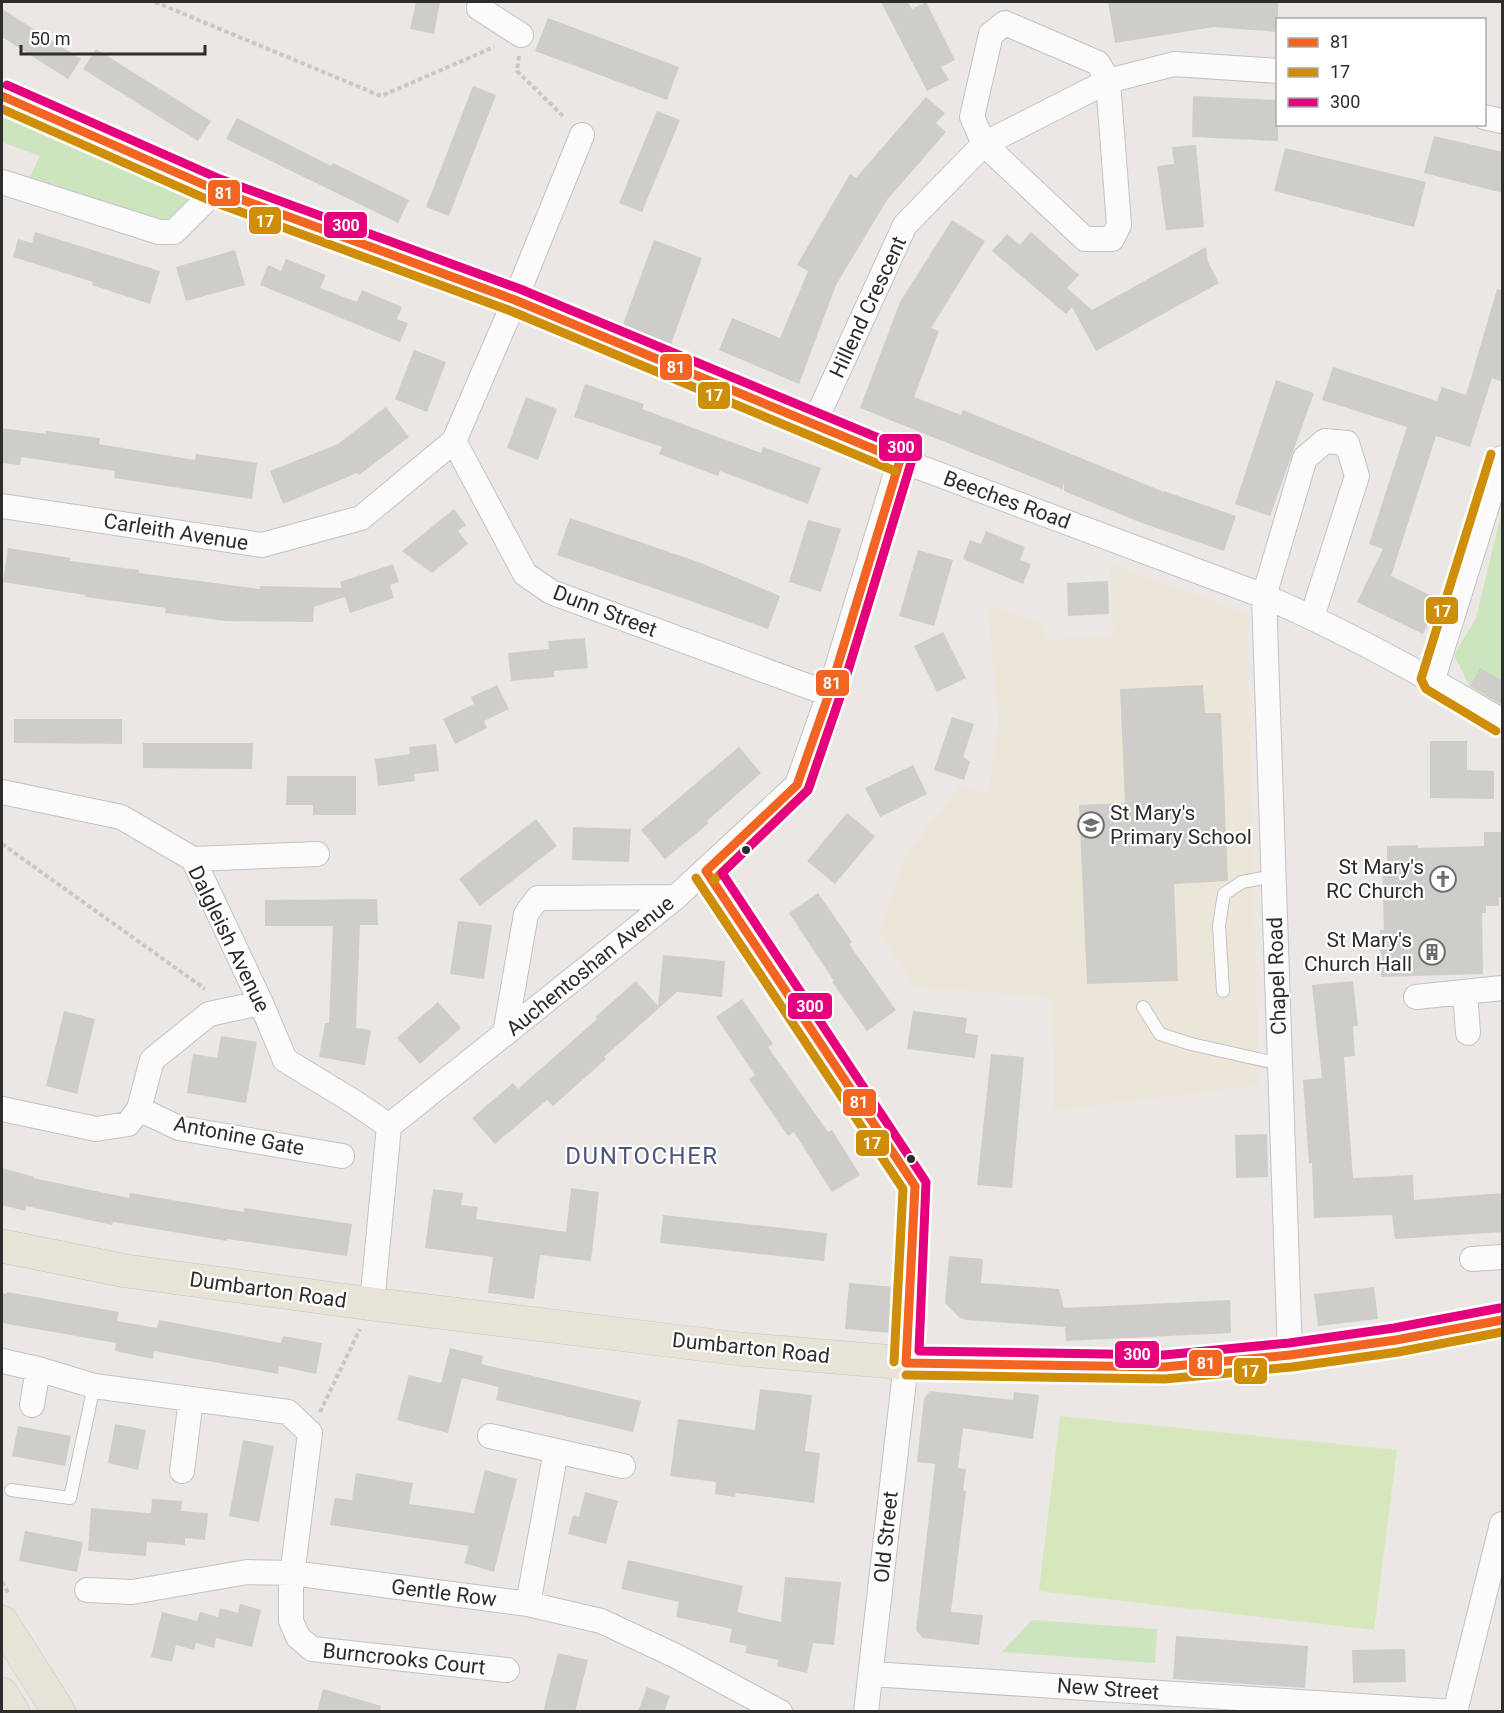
<svg xmlns="http://www.w3.org/2000/svg" width="1504" height="1713" font-family="Roboto,sans-serif">
<rect width="100%" height="100%" fill="#eae7e4"/>
<!-- education -->
<path fill="#ece6d9" d="M1110 564 1247 614 1259 1085 1055 1110 1052 997 915 987 880 933 906 855 960 787 988 794 998 722 988 606 1042 624 1045 640 1114 636Z"/>
<!-- green -->
<path fill="#cce5be" d="M2 114 189 197V205L174 217 160 220 30 177 40 156 2 142Z
M1502 511V706L1470 687 1454 655 1476 618Z
M1032 1620 1157 1629 1155 1663 1002 1652Z"/>
<!-- pitch -->
<path fill="#d6e8bb" d="M1060 1416 1397 1450 1374 1630 1039 1591Z"/>
<!-- building -->
<path fill="#cfcdca" d="M416 2H440L434 34 410 29Z
M881 2H908L912 9 926 2 955 60 941 67 949 80 927 91Z
M1108 2H1278V32L1214 27 1115 43Z
M2 9 81 59 68 79 2 37Z
M548 18 679 67 667 100 535 51Z
M96 49 211 121 198 141 83 69Z
M473 86 496 95 449 216 426 207Z
M1193 96 1278 100V141L1192 137Z
M926 97 945 113 936 123 946 132 887 200 836 285 799 384 719 350 732 318 780 338 808 271 797 265 850 174 856 178Z
M657 111 680 120 642 212 619 203Z
M237 118 331 166 333 163 409 200 398 223 226 139Z
M1434 136 1503 152V193L1424 173Z
M1196 145 1204 227 1166 230 1157 166 1174 164 1172 147Z
M1285 148 1426 182 1414 227 1274 191Z
M952 220 985 241 931 328 939 331 914 397 961 415 963 410 1164 492V491L1236 516 1224 551 1139 522 1064 491V484L1062 489 860 408 900 302Z
M35 232 160 271 150 304 92 285 93 282 13 257 18 239 32 243Z
M1031 232 1079 275 1067 288 1092 310 1206 247 1208 262 1219 283 1096 351 1072 307 1066 314 992 251 1007 234 1020 245Z
M654 240 702 258 671 344 622 327Z
M235 250 245 285 186 301 176 267Z
M286 259 326 275 320 288 357 302 362 290 402 307 397 319 408 323 400 342 260 285 268 265 281 271Z
M1497 289 1503 290V382L1492 378 1470 447 1436 436 1391 576 1440 600 1423 634 1357 602 1383 549 1369 544 1407 427 1322 400 1333 367 1437 401 1442 387 1466 395Z
M414 350 446 362 427 412 395 399Z
M1276 380 1314 393 1270 516 1235 504Z
M585 384 644 404 642 409 761 453 763 447 821 468 808 504 720 471 718 476 659 454 662 447 574 417Z
M526 397 557 409 538 460 507 448Z
M386 407 409 437 359 475 357 473 283 504 270 471 338 444Z
M2 428 46 434V431L100 438 99 444 195 460 196 454 257 463 252 499 114 478 115 471 21 457 20 465 2 463Z
M454 509 466 525 458 531 468 544 432 573 402 551Z
M570 518 701 563 780 596 768 629 688 600 557 555Z
M808 520 841 529 821 592 789 582Z
M986 531 1025 547 1020 560 1031 564 1023 584 963 559 970 540 981 544Z
M8 548 71 558 70 561 139 570V573L260 589V586L342 588 340 582 393 564 399 582 390 585 394 598 350 613 345 597 314 607 313 622 226 621 165 613 166 608 85 597V595L3 582Z
M918 550 953 560 934 626 899 616Z
M1108 581 1109 614 1068 616 1067 583Z
M943 632 966 678 937 692 914 646Z
M585 638 588 668 554 671V677L511 681 508 653 549 649 548 641Z
M1480 668 1503 681V705L1470 686Z
M497 685 509 709 484 721 487 728 455 744 443 719 474 704 471 697Z
M1203 685 1205 713H1221L1228 881 1174 884 1178 981 1087 984 1079 805 1125 803 1120 689Z
M952 717 974 724 963 757 970 762 964 780 934 770Z
M14 719H122V744L14 743Z
M1430 741H1467V770L1494 771V799L1430 798Z
M143 743H253L252 769 143 768Z
M436 744 439 771 414 774 415 781 378 786 375 759 410 754 409 747Z
M739 747 761 773 707 821 709 823 665 859 641 830Z
M913 765 927 794 880 817 865 788Z
M287 776H356V815H313V805H286Z
M847 813 875 836 835 884 807 861Z
M536 819 557 846 480 906 459 879Z
M573 827 631 829 629 862 572 860Z
M1484 832H1503V897H1499V906H1486V913H1482L1483 974 1381 977 1380 930H1384L1382 862 1387 861V846L1418 845V848L1484 846Z
M818 893 852 942 849 944 896 1010 867 1031 832 982 834 981 789 913Z
M377 899 378 925H360L356 1028 371 1030 365 1065 319 1057 325 1023H329L333 926H265V900Z
M458 921 492 925 484 979 450 974Z
M663 955 725 961 722 997 677 992 604 1057 606 1059 553 1106 547 1100 495 1144 472 1118 513 1083 518 1089 597 1019 595 1017 636 981 658 1006Z
M1353 981 1358 1026H1353L1355 1056 1344 1057 1353 1178 1413 1175 1414 1200 1503 1193V1232L1395 1239 1392 1215 1314 1218 1312 1163H1309L1303 1080 1322 1078 1312 985Z
M742 999 773 1044 768 1047 828 1132 832 1130 860 1175 832 1192 794 1132 788 1136 749 1079 755 1075 716 1017Z
M438 1002 461 1028 420 1064 397 1038Z
M64 1011 95 1019 77 1094 46 1086Z
M913 1011 967 1018 965 1033 978 1035 975 1058 907 1049Z
M221 1036 257 1042 246 1103 187 1093 193 1054 217 1058Z
M991 1054 1024 1057 1012 1188 977 1185Z
M1267 1134 1268 1177 1236 1178 1235 1135Z
M2 1168 34 1177 33 1178 129 1198 130 1193 244 1212V1208L352 1224 347 1256 227 1239V1241L113 1222 112 1225 26 1206 25 1211 2 1205Z
M571 1188 599 1192 591 1261 540 1255 534 1299 488 1293 493 1257 425 1248 433 1189 463 1193 461 1205 478 1207 476 1219 566 1232Z
M663 1215 827 1233 824 1261 660 1243Z
M949 1256 983 1259 981 1283 1059 1289 1064 1308 1230 1300 1231 1333 1066 1341 1065 1327 966 1320 960 1318 945 1303Z
M849 1283 896 1287 892 1333 845 1329Z
M1374 1287 1378 1319 1318 1326 1314 1294Z
M7 1292 119 1312 117 1321 157 1328 159 1320 281 1343 283 1336 322 1343 316 1374 279 1366 278 1374 154 1351 153 1359 115 1351 116 1343 2 1323V1293L6 1294Z
M450 1348 483 1356 481 1364 641 1401 633 1432 496 1400 499 1387 462 1378 448 1433 397 1420 409 1375 441 1383Z
M760 1389 812 1395 805 1451 820 1453 814 1503 736 1493 735 1497 715 1494 716 1482 670 1476 678 1419 755 1430Z
M930 1391 1013 1400 1014 1392 1039 1395 1033 1439 963 1428 958 1468 966 1469 963 1490 966 1491 951 1612 983 1615 979 1645 923 1638 916 1630 935 1464 917 1462 924 1399Z
M115 1424 146 1430 138 1470 108 1463Z
M18 1426 71 1436 65 1466 12 1456Z
M243 1440 274 1446 259 1522 229 1516Z
M485 1470 517 1479 494 1572 464 1563 469 1546 330 1525 335 1498 352 1500 356 1473 413 1483 409 1504 474 1513Z
M585 1492 618 1501 606 1544 568 1534 573 1515 579 1517Z
M152 1499 182 1501 181 1511 208 1513 205 1540 185 1538V1545L147 1542 146 1556 88 1551 91 1508 147 1513H151Z
M25 1531 83 1542 77 1572 19 1561Z
M628 1560 743 1586 737 1612 781 1622 785 1577 841 1582 834 1645 813 1643 807 1673 777 1666 778 1660 745 1653 747 1646 729 1642 732 1629 676 1617 679 1602 621 1589Z
M240 1604 261 1610 252 1647 216 1638 214 1648 196 1643 194 1650 176 1645 172 1662 151 1657 162 1612 197 1621 200 1612 218 1617 220 1608 238 1613Z
M1176 1636 1308 1646 1305 1688 1173 1679Z
M1405 1649 1406 1682 1353 1683 1352 1650Z
M558 1653 588 1660 575 1712H543Z
M647 1687 670 1696 664 1712H638Z
M323 1689 381 1706 380 1712H317Z"/>
<g fill="none" stroke-linecap="round" stroke-linejoin="round">
<!-- lane casing -->
<g stroke="#c4c3c4" stroke-width="14">
<path id="lane" d="M1223 991 1219 925 1224 894 1242 882 1274 876
M1143 1007 1160 1034 1191 1044 1280 1064
M11 1490 70 1498 94 1386"/>
</g>
<!-- street casing -->
<g stroke="#c4c3c4" stroke-width="26">
<path id="street" d="M480 2 479 8 521 35
M1005 23 1098 63 1108 81 1119 225 1112 239H1085L984 144 972 117 991 34Z
M2 96 216 190 515 300 900 460 1264 596C1347 632 1425 675 1502 721
M1484 117 1502 121
M2 182 159 232H174L216 190
M813 426 905 225 984 144 1108 81 1174 64 1278 71
M454 441 525 574 551 592 829 694
M2 506 262 545 361 518 454 441 515 300 582 135
M1433 679 1502 458
M2 792 121 817 193 859 261 1003 285 1060 354 1102 389 1126
M193 859 317 854
M706 871 915 1186 906 1363 866 1712
M1465 992 1468 1033
M1416 997 1502 988
M505 1034 526 914 538 898 676 897
M2 1109 96 1129 128 1124 139 1109 152 1060 209 1014 261 1003
M139 1109 179 1128 342 1156
M1472 1259 1502 1257
M372 1304 389 1126 676 897 797 785 829 694 900 460
M1290 1355 1264 596 1305 458 1325 441 1347 443 1357 476 1312 617
M2 1361 38 1369 94 1386 288 1412 310 1433 291 1584V1621L298 1637 312 1649 507 1670
M32 1405 38 1369
M490 1436 623 1466
M182 1471 191 1399
M87 1590 132 1592 247 1572 292 1573 528 1604 601 1621 676 1656 780 1712
M528 1604 556 1451
M871 1674 1453 1712
M1455 1712 1502 1524"/>
</g>
<!-- primary casing -->
<g stroke="#c6c4c3" stroke-width="34">
<path id="primary" d="M2 1246 126 1271 372 1304 740 1349 906 1363 1164 1367 1290 1355 1396 1340 1502 1320
M2 1622 59 1712
M2 1694 13 1712"/>
</g>
<!-- path -->
<path stroke="#c8c8c8" stroke-width="4" stroke-dasharray="4.5 3" stroke-linecap="butt" d="M155 2 381 96 494 47
M519 56 517 71 565 118
M2 844 205 989
M320 1412 360 1329
M2 1582 9 1594"/>
<!-- lane -->
<use href="#lane" stroke="#fcfbfb" stroke-width="12"/>
<!-- street -->
<use href="#street" stroke="#fcfbfb" stroke-width="24"/>
<!-- primary -->
<use href="#primary" stroke="#e7e3d6" stroke-width="33"/>
<!-- bus-1 casing -->
<g stroke="#fff" stroke-width="14">
<path id="bus-1" d="M2 96 216 190 515 300 900 460
M706 871 915 1186 906 1363
M706 871 797 785 829 694 900 460
M906 1363 1164 1367 1290 1355 1396 1340 1502 1320"/>
</g>
<!-- bus-2 casing -->
<g stroke="#fff" stroke-width="14">
<path id="bus-2" d="M2 109 211 201 511 311 895 471
M1491 454 1421 679 1426 689 1496 731
M696 878 903 1189 894 1362
M714 880 808 790 840 697 911 463
M906 1375 1165 1379 1292 1367 1398 1352 1502 1332"/>
</g>
<!-- bus-3 casing -->
<g stroke="#fff" stroke-width="14">
<path id="bus-3" d="M7 85 220 179 520 289 905 449 910 453 911 463 840 697 808 790 722 873 926 1182 919 1351 1164 1355 1289 1343 1394 1328 1500 1308"/>
</g>
<!-- bus-1 -->
<use href="#bus-1" stroke="#f26522" stroke-width="9"/>
<!-- bus-2 -->
<use href="#bus-2" stroke="#cf8e09" stroke-width="9"/>
<!-- bus-3 -->
<use href="#bus-3" stroke="#e5007d" stroke-width="9"/>
</g>
<!-- icons -->
<defs>
<g id="school-ring" transform="scale(1.35)"><circle r="9.5" fill="#fff" stroke="#6f6e6d" stroke-width="1.5"/><path d="M0-5L7-2L0 1L-7-2ZM-4 1L0 2.5L4 1V4Q0 6-4 4Z" fill="#6f6e6d"/></g>
<g id="church-ring" transform="scale(1.35)"><circle r="9.5" fill="#fff" stroke="#6f6e6d" stroke-width="1.5"/><path d="M-1.2-6h2.4v3.5h3.3v2.4h-3.3V6h-2.4V-.1h-3.3v-2.4h3.3Z" fill="#6f6e6d"/></g>
<g id="building-ring" transform="scale(1.35)"><circle r="9.5" fill="#fff" stroke="#6f6e6d" stroke-width="1.5"/><path d="M-4-6H4V6H1V3H-1V6H-4ZM-2.5-4.3h1.7v1.8h-1.7ZM.8-4.3h1.7v1.8H.8ZM-2.5-1h1.7V.8h-1.7ZM.8-1h1.7V.8H.8Z" fill="#6f6e6d"/></g>
</defs>
<g fill-rule="evenodd">
<use href="#school-ring" x="1091" y="825"/>
<use href="#church-ring" x="1443" y="879"/>
<use href="#building-ring" x="1432" y="952"/>
</g>
<!-- markers -->
<g fill="#2d2d2d" stroke="#fff" stroke-width="2">
<circle cx="746" cy="850" r="5"/>
<circle cx="911" cy="1159" r="5"/>
</g>
<g text-anchor="middle" dominant-baseline="central" stroke-width="4.5" stroke-linejoin="round" paint-order="stroke">
<!-- street labels -->
<g font-size="21" fill="#2d2d2d" stroke="#fff">
<text transform="translate(868 307) rotate(-65)">Hillend Crescent</text>
<text transform="translate(1007 500) rotate(20)">Beeches Road</text>
<text transform="translate(176 532) rotate(9)">Carleith Avenue</text>
<text transform="translate(605 611) rotate(21)">Dunn Street</text>
<text transform="translate(229 939) rotate(64)">Dalgleish Avenue</text>
<text transform="translate(590 966) rotate(-39)">Auchentoshan Avenue</text>
<text transform="translate(1277 976) rotate(-92)">Chapel Road</text>
<text transform="translate(239 1136) rotate(11)">Antonine Gate</text>
<text transform="translate(268 1290) rotate(8)">Dumbarton Road</text>
<text transform="translate(751 1348) rotate(6)">Dumbarton Road</text>
<text transform="translate(886 1537) rotate(-84)">Old Street</text>
<text transform="translate(444 1593) rotate(7)">Gentle Row</text>
<text transform="translate(404 1659) rotate(6)">Burncrooks Court</text>
<text transform="translate(1108 1689) rotate(4)">New Street</text>
</g>
<!-- poi labels -->
<g font-size="21" fill="#2d2d2d" stroke="#fff" text-anchor="end">
<text x="1110" y="813" text-anchor="start">St Mary's<tspan x="1110" dy="24">Primary School</tspan></text>
<text x="1424" y="867">St Mary's<tspan x="1424" dy="24">RC Church</tspan></text>
<text x="1412" y="940">St Mary's<tspan x="1412" dy="24">Church Hall</tspan></text>
</g>
<!-- quarter labels -->
<g font-size="24" letter-spacing="1.5" fill="#4d557d" stroke="#fff">
<text x="642" y="1156">DUNTOCHER</text>
</g>
</g>
<g stroke="#fff" stroke-width="2">
<rect x="207" y="179" width="34" height="28" rx="6" fill="#f26522"/>
<rect x="248" y="206" width="34" height="29" rx="6" fill="#cf8e09"/>
<rect x="323" y="211" width="45" height="28" rx="6" fill="#e5007d"/>
<rect x="659" y="353" width="34" height="28" rx="6" fill="#f26522"/>
<rect x="697" y="381" width="34" height="29" rx="6" fill="#cf8e09"/>
<rect x="878" y="433" width="45" height="29" rx="6" fill="#e5007d"/>
<rect x="1425" y="596" width="34" height="29" rx="6" fill="#cf8e09"/>
<rect x="815" y="669" width="35" height="28" rx="6" fill="#f26522"/>
<rect x="787" y="992" width="46" height="28" rx="6" fill="#e5007d"/>
<rect x="842" y="1088" width="35" height="29" rx="6" fill="#f26522"/>
<rect x="855" y="1129" width="35" height="28" rx="6" fill="#cf8e09"/>
<rect x="1114" y="1340" width="46" height="29" rx="6" fill="#e5007d"/>
<rect x="1188" y="1349" width="35" height="28" rx="6" fill="#f26522"/>
<rect x="1233" y="1357" width="35" height="28" rx="6" fill="#cf8e09"/>
</g>
<g font-size="16" text-anchor="middle" font-weight="bold" fill="#fff">
<text x="224" y="199">81</text>
<text x="265" y="227">17</text>
<text x="346" y="231">300</text>
<text x="676" y="373">81</text>
<text x="714" y="401">17</text>
<text x="901" y="453">300</text>
<text x="1442" y="617">17</text>
<text x="832" y="689">81</text>
<text x="810" y="1012">300</text>
<text x="859" y="1108">81</text>
<text x="872" y="1149">17</text>
<text x="1137" y="1360">300</text>
<text x="1206" y="1369">81</text>
<text x="1250" y="1377">17</text>
</g>
<!-- border -->
<rect width="1504" height="1713" fill="none" stroke="#2d2d2d" stroke-width="6"/>
<!-- legend -->
<rect x="1276" y="18" width="210" height="108" fill="#ffffff" stroke="#ababab" stroke-width="1.5"/>
<rect x="1288" y="38" width="30" height="9" fill="#f26522" stroke="#ababab" stroke-width="1.5"/>
<text x="1330" y="48" font-size="18" fill="#2d2d2d">81</text>
<rect x="1288" y="68" width="30" height="9" fill="#cf8e09" stroke="#ababab" stroke-width="1.5"/>
<text x="1330" y="78" font-size="18" fill="#2d2d2d">17</text>
<rect x="1288" y="98" width="30" height="9" fill="#e5007d" stroke="#ababab" stroke-width="1.5"/>
<text x="1330" y="108" font-size="18" fill="#2d2d2d">300</text>
<!-- scale -->
<path d="M21 45v9h184v-9" fill="none" stroke="#2d2d2d" stroke-width="3"/>
<text x="30" y="45" font-size="18" fill="#2d2d2d" stroke="#ffffff" stroke-width="4.5" paint-order="stroke">50 m</text>
</svg>
